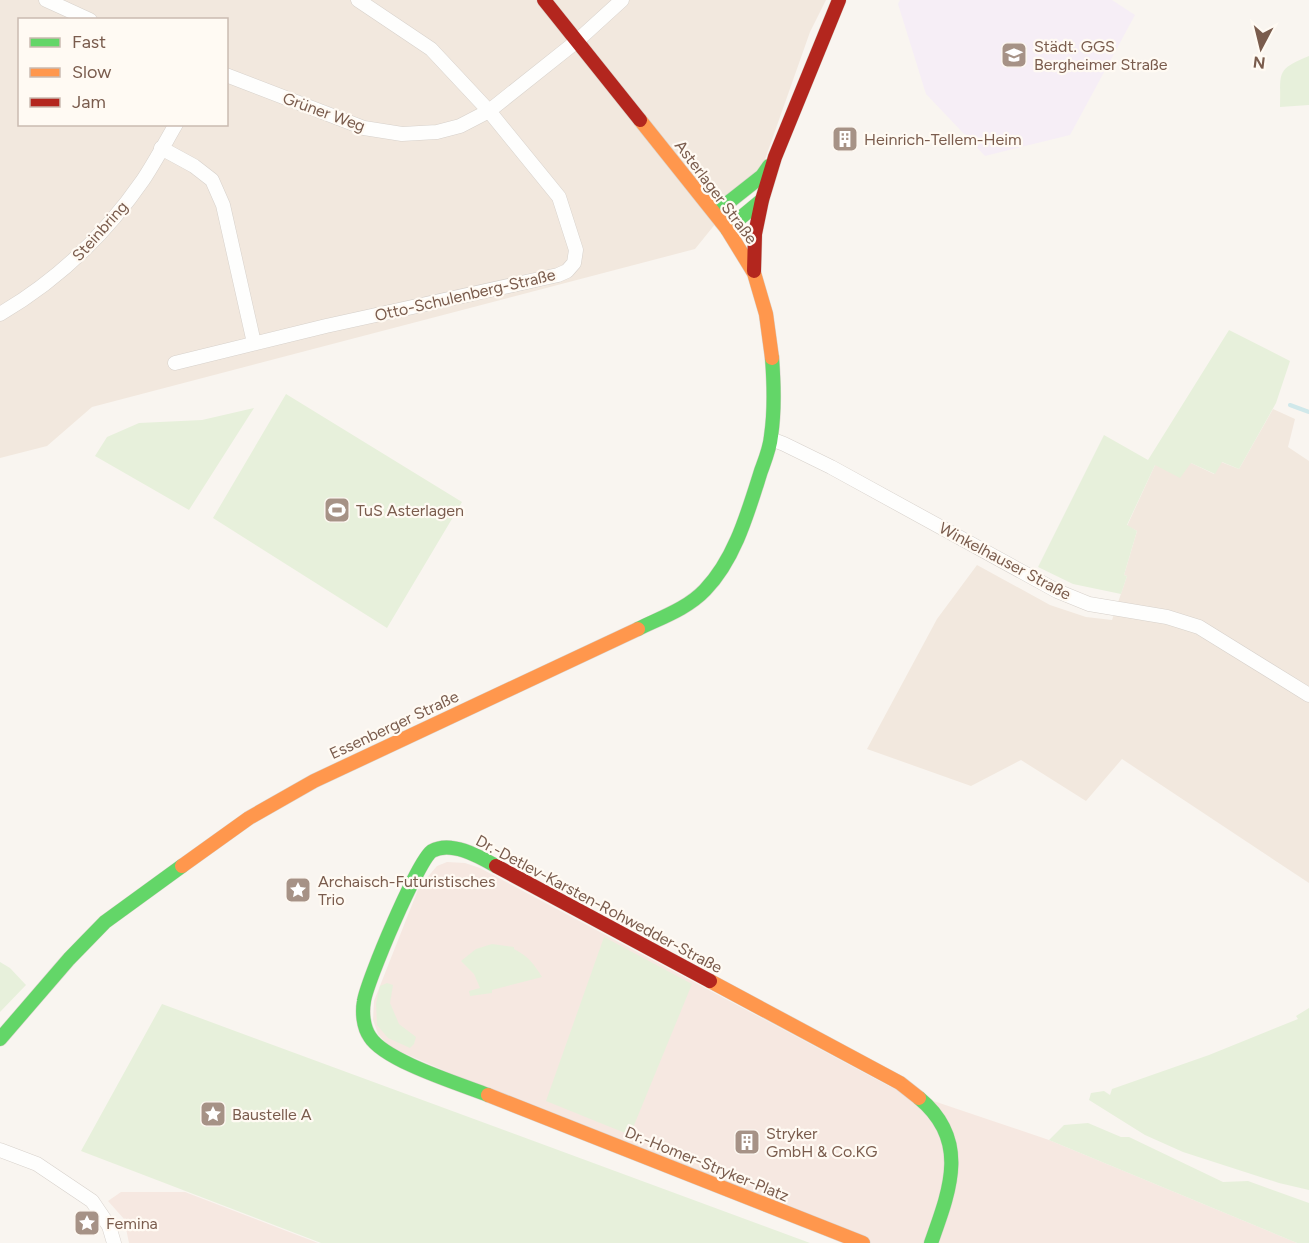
<svg xmlns="http://www.w3.org/2000/svg" width="1309" height="1243" font-family="Figtree,sans-serif">
<rect width="100%" height="100%" fill="#f9f5f0"/>
<!-- residential -->
<path fill="#f2e8de" fill-rule="evenodd" d="M0 0H826L810 32 763 165 695 249 92 407 47 446 0 458ZM20 20H226V124H20Z
M1273 409 1295 419 1288 447 1309 461V883L1122 759 1086 801 1021 760 971 786 867 749 937 619 977 565 1050 605 1086 617 1112 620 1127 576 1124 575 1137 531 1127 526 1155 465 1191 463 1214 474 1221 462 1239 469Z"/>
<!-- commercial -->
<path fill="#f6e8e1" d="M447 862 465 863 480 868 889 1086 1049 1140 1297 1243H842L399 1051 387 1044 378 1034 373 1020 374 1001 419 887 437 866Z
M121 1192H185L318 1243H129L124 1219 108 1201Z"/>
<!-- education -->
<path fill="#f6eef6" d="M900 0H1112L1135 15 1070 135 985 156 926 94 898 4Z"/>
<!-- green -->
<path fill="#e7f0db" d="M1309 56V105L1280 107C1281 72 1275 70 1309 56Z
M1229 330 1290 361 1276 403 1239 469 1222 462 1215 474 1191 463 1180 478 1155 465 1127 525 1137 531 1124 575 1127 576 1121 594 1073 584 1038 567 1104 435 1148 460Z
M286 394 462 502 387 628 213 518Z
M254 408 189 510 95 456 107 437 139 423 202 420Z
M604 937 692 984 630 1135 546 1101Z
M492 944 514 947V949C528 956 534 964 542 977L492 990V993L470 996 469 991 480 988 474 974 461 961 476 949Z
M0 962 10 968 26 985 0 1012Z
M387 983 393 985 390 1003 399 1024 416 1037 414 1044 410 1048 388 1038 377 1025 376 1004 380 986Z
M162 1004 810 1243H321L81 1151Z
M1309 1008V1190L1279 1183 1183 1152 1145 1135 1089 1100 1091 1093 1104 1091 1110 1095 1112 1089 1209 1055 1298 1019 1296 1016Z
M1088 1123 1121 1137H1129L1223 1182 1248 1181 1309 1203V1243H1297L1049 1140 1064 1125Z"/>
<g fill="none" stroke-linecap="round" stroke-linejoin="round">
<!-- stream -->
<path stroke="#d0e8ea" stroke-width="4" d="M1290 405 1309 412"/>
<!-- street casing -->
<g stroke="#d7d1cb" stroke-width="15">
<path id="street" d="M46 0 90 20
M226 75 364 128 402 134 437 132 460 126 489 111 577 41 622 0
M161 148 194 166 212 180 223 205 254 343
M0 314C58 280 105 235 143 180 155 162 165 143 176 124
M175 363 326 326 558 275 567 271 574 263 576 250 559 197 489 111 431 49 358 0
M771 439 784 444 831 467 1057 591 1089 604 1167 617 1199 627 1309 695
M0 1150 37 1164 92 1201 109 1226 114 1243"/>
</g>
<!-- fast casing -->
<g stroke="#d9d2cb" stroke-width="15">
<path id="fast" d="M715 213 762 176 769 166
M727 229 762 200
M638 629C660 618 687 609 705 590 735 559 748 512 761 471 765 460 770 448 771 436 775 410 774 384 772 358
M0 1039 69 959 105 922 182 866
M488 1095C460 1084 385 1061 370 1037 363 1027 362 1012 364 1001 367 981 418 860 432 851 451 840 480 857 496 866
M919 1098C970 1140 950 1190 931 1243"/>
</g>
<!-- slow casing -->
<g stroke="#d9d2cb" stroke-width="15">
<path id="slow" d="M640 120 727 229 754 273 766 314 772 358
M182 866 249 818 314 781 638 629
M710 981 900 1083 919 1098
M488 1095 863 1243"/>
</g>
<!-- jam casing -->
<g stroke="#d9d2cb" stroke-width="15">
<path id="jam" d="M544 0 640 120
M754 271 755 234 762 200 775 157 839 0
M496 866 710 981"/>
</g>
<!-- street -->
<use href="#street" stroke="#fefefd" stroke-width="14"/>
<!-- fast -->
<use href="#fast" stroke="#63d668" stroke-width="14"/>
<!-- slow -->
<use href="#slow" stroke="#ff974d" stroke-width="14"/>
<!-- jam -->
<use href="#jam" stroke="#b3261e" stroke-width="14"/>
</g>
<!-- icons -->
<defs>
<g id="school-square" transform="scale(1.35)"><rect x="-9" y="-9" width="18" height="18" rx="4" fill="#a69286" stroke="#fffaf3"/><path d="M0-5L7-2L0 1L-7-2ZM-4 1L0 2.5L4 1V4Q0 6-4 4Z" fill="#fff"/></g>
<g id="building-square" transform="scale(1.35)"><rect x="-9" y="-9" width="18" height="18" rx="4" fill="#a69286" stroke="#fffaf3"/><path d="M-4-6H4V6H1V3H-1V6H-4ZM-2.5-4.3h1.7v1.8h-1.7ZM.8-4.3h1.7v1.8H.8ZM-2.5-1h1.7V.8h-1.7ZM.8-1h1.7V.8H.8Z" fill="#fff"/></g>
<g id="stadium-square" transform="scale(1.35)"><rect x="-9" y="-9" width="18" height="18" rx="4" fill="#a69286" stroke="#fffaf3"/><path d="M0-5a6.5 5 0 1 0 0 10a6.5 5 0 1 0 0-10ZM-3.5-1.8h7v3.6h-7Z" fill="#fff"/></g>
<g id="sight-square" transform="scale(1.35)"><rect x="-9" y="-9" width="18" height="18" rx="4" fill="#a69286" stroke="#fffaf3"/><path d="M0-6L1.8-2.2L6-1.7L2.9 1.2L3.7 5.4L0 3.3L-3.7 5.4L-2.9 1.2L-6-1.7L-1.8-2.2Z" fill="#fff"/></g>
</defs>
<g fill-rule="evenodd">
<use href="#school-square" x="1014" y="55"/>
<use href="#building-square" x="845" y="139"/>
<use href="#stadium-square" x="337" y="510"/>
<use href="#sight-square" x="298" y="890"/>
<use href="#sight-square" x="213" y="1114"/>
<use href="#building-square" x="747" y="1142"/>
<use href="#sight-square" x="87" y="1223"/>
</g>
<g text-anchor="middle" dominant-baseline="central" stroke-width="4.5" stroke-linejoin="round" paint-order="stroke">
<!-- poi labels -->
<g font-size="16" fill="#7a5c4d" stroke="#fffaf3" text-anchor="start">
<text x="1034" y="46">Städt. GGS<tspan x="1034" dy="18">Bergheimer Straße</tspan></text>
<text x="864" y="139">Heinrich-Tellem-Heim</text>
<text x="356" y="510">TuS Asterlagen</text>
<text x="318" y="881">Archaisch-Futuristisches<tspan x="318" dy="18">Trio</tspan></text>
<text x="232" y="1114">Baustelle A</text>
<text x="766" y="1133">Stryker<tspan x="766" dy="18">GmbH &amp; Co.KG</tspan></text>
<text x="106" y="1223">Femina</text>
</g>
<!-- street labels -->
<g font-size="16" fill="#7a5c4d" stroke="#fffaf3">
<text transform="translate(324 112) rotate(20)">Grüner Weg</text>
<text transform="translate(716 192) rotate(53)">Asterlager Straße</text>
<text transform="translate(100 231) rotate(-48)">Steinbring</text>
<text transform="translate(465 295) rotate(-13)">Otto-Schulenberg-Straße</text>
<text transform="translate(1005 561) rotate(28)">Winkelhauser Straße</text>
<text transform="translate(394 725) rotate(-25)">Essenberger Straße</text>
<text transform="translate(599 904) rotate(28)">Dr.-Detlev-Karsten-Rohwedder-Straße</text>
<text transform="translate(707 1164) rotate(22)">Dr.-Homer-Stryker-Platz</text>
</g>
</g>
<!-- legend -->
<rect x="18" y="18" width="210" height="108" fill="#fffaf3" stroke="#cabbb1" stroke-width="1.5"/>
<rect x="30" y="38" width="30" height="9" fill="#63d668" stroke="#cabbb1" stroke-width="1.5"/>
<text x="72" y="48" font-size="18" fill="#7a5c4d">Fast</text>
<rect x="30" y="68" width="30" height="9" fill="#ff974d" stroke="#cabbb1" stroke-width="1.5"/>
<text x="72" y="78" font-size="18" fill="#7a5c4d">Slow</text>
<rect x="30" y="98" width="30" height="9" fill="#b3261e" stroke="#cabbb1" stroke-width="1.5"/>
<text x="72" y="108" font-size="18" fill="#7a5c4d">Jam</text>
<!-- north arrow -->
<g transform="translate(1261 48) rotate(187)" stroke="#fffaf3" stroke-width="4.5" paint-order="stroke">
<path d="M0-4.5L10 22L0 15L-10 22Z" fill="#7a5c4d"/>
<text y="-9" font-size="16" font-weight="bold" text-anchor="middle" fill="#7a5c4d">N</text>
</g>
</svg>
